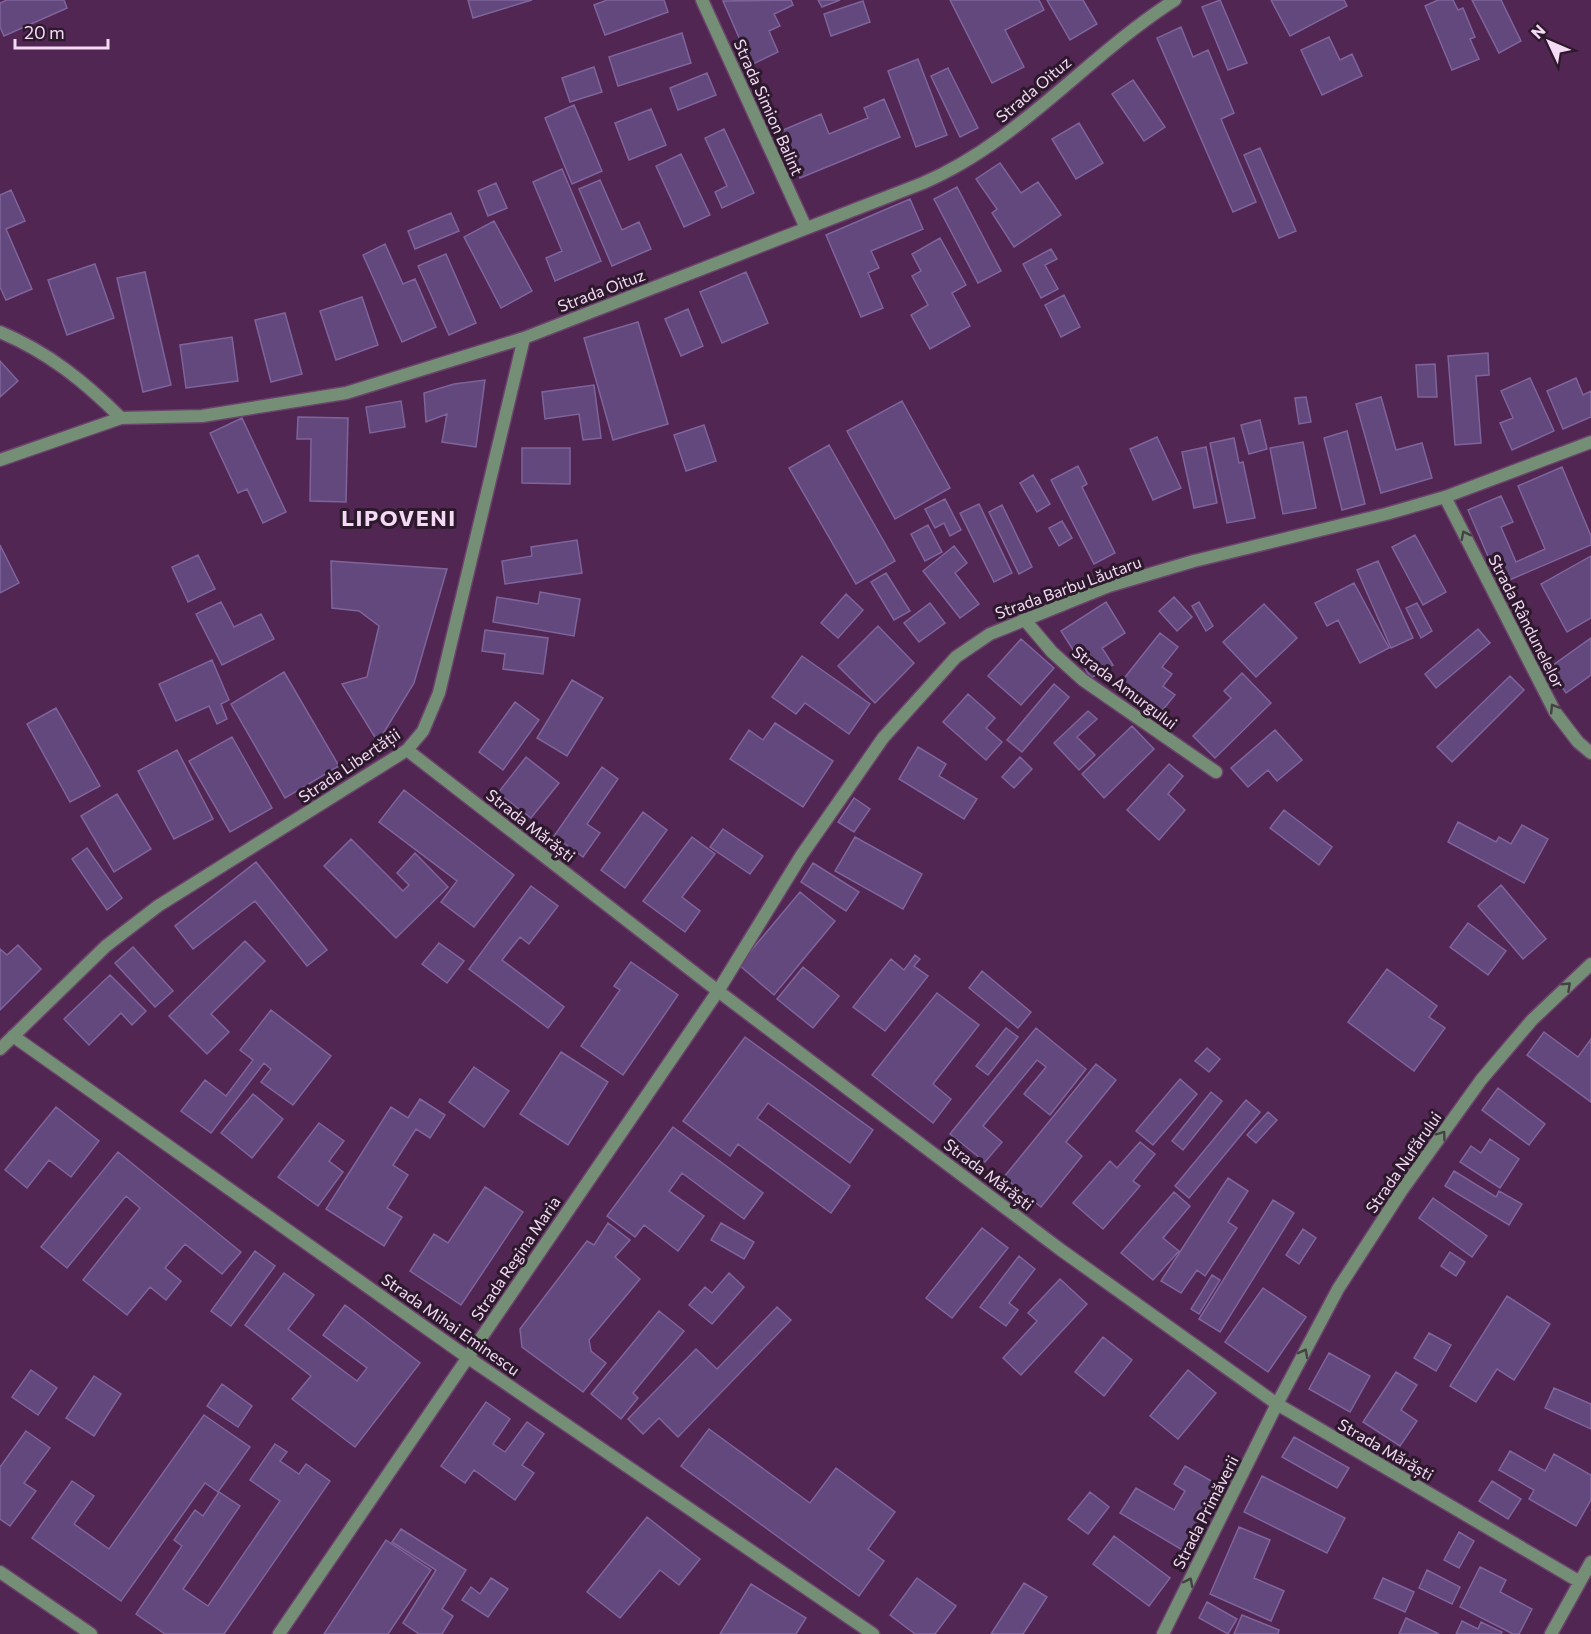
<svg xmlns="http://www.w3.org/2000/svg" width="1591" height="1634" font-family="Commissioner,sans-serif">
<rect width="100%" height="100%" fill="#512652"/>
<!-- building -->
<path fill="#62487d" stroke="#7f649c" stroke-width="1.5" d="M7 0H64L67 8 4 36 0 27V3Z
M468 0H532L473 18Z
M607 0H664L668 12 605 35 594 5Z
M791 0 793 5 774 14 780 26 769 31 778 52 751 65 723 1Z
M818 0H840L822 7Z
M950 0H1039L1044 10 1005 30 1024 67 992 83Z
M1047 0H1083L1097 24 1070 40Z
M1220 0 1247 63 1228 70 1202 7Z
M1271 0H1344L1347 6 1290 36Z
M1438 0H1453L1458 10 1463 8 1475 37 1470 39 1479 59 1452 70 1425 6Z
M1472 0H1501L1521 41 1499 53Z
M863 1 870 22 831 36 824 14Z
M1181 27 1193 57 1208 50 1234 113 1221 119 1256 202 1233 212 1157 38Z
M682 33 691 63 618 86 609 57Z
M1329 37 1340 60 1352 54 1362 76 1322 95 1301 50Z
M918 59 947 135 916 147 888 71Z
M594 67 602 92 570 102 562 78Z
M948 68 978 128 960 137 931 76Z
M707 73 716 95 678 110 670 88Z
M1133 80 1165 127 1144 141 1112 94Z
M884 99 900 137 800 178 781 131 821 114 829 134 868 118 864 108Z
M574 105 602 171 572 184 545 118Z
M651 109 666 145 629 160 615 123Z
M1079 123 1103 163 1076 179 1052 139Z
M724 129 754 193 722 208 715 192 727 186 705 138Z
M1260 148 1296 231 1279 238 1244 155Z
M681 154 710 215 684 227 656 166Z
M1000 163 1021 193 1038 182 1061 215 1014 247 992 213 997 209 976 179Z
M562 169 601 261 555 281 546 258 562 251 533 182Z
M600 180 622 230 639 222 651 249 612 266 579 189Z
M496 183 507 208 488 216 478 191Z
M957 187 1001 271 978 283 934 199Z
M11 190 25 221 6 229 32 289 6 300 0 287V195Z
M910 199 923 229 871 251 879 268 868 273 883 308 861 317 826 235Z
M451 213 459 231 415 249 408 231Z
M494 221 532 291 501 308 464 237Z
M940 238 966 285 952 293 970 326 930 349 911 315 928 305 912 276 921 271 912 254Z
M385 244 403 284 415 279 436 327 402 342 363 255Z
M1051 249 1057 259 1045 265 1058 289 1041 298 1023 264Z
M446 254 476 323 449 335 418 266Z
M95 264 114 318 67 335 48 280Z
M145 272 171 385 143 392 117 278Z
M746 272 768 323 722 343 700 292Z
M1064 295 1080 327 1061 337 1045 305Z
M362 297 378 345 336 360 320 311Z
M688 309 703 346 681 356 665 319Z
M285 313 302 374 271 382 255 320Z
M638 322 668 424 613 440 584 338Z
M232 337 238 381 186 388 180 345Z
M1488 353 1489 375 1476 376 1481 443 1455 445 1448 356Z
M0 361 18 381 0 397Z
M1435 364 1437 397H1418L1416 365Z
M1530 378 1554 431 1512 450 1500 423 1513 418 1501 391Z
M1576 378 1583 395 1591 391V417L1563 429 1547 391Z
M485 380 476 447 442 442 447 414 426 422 424 393 454 384Z
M594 385 601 438 583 440 579 414 545 419 542 392Z
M1306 397 1311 422 1299 424 1295 398Z
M1381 397 1396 450 1422 443 1432 478 1381 493 1356 404Z
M401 401 405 427 370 433 366 407Z
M902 401 950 488 895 519 847 431Z
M298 417 348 418 346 502 310 501 311 439H297Z
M242 418 286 512 263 523 247 489 238 493 210 433Z
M1260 420 1267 449 1249 454 1241 425Z
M704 425 716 461 686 471 674 435Z
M1347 431 1365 504 1342 510 1324 438Z
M1157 437 1181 488 1153 500 1130 449Z
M1234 438 1239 463 1243 462 1255 518 1227 523 1210 443Z
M1303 442 1316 508 1283 514 1270 448Z
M829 445 895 561 856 584 789 468Z
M1206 447 1217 503 1194 508 1182 452Z
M522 448H570V484L522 483Z
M1078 466 1087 484 1082 487 1115 553 1094 564 1051 480Z
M1562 467 1591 536V545L1500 584 1468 510 1501 496 1513 522 1501 527 1516 562 1545 549 1518 486Z
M1033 475 1050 504 1037 512 1020 483Z
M945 499 961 530 950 536 944 523 935 528 925 509Z
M979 504 1012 573 994 582 960 513Z
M1002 505 1032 567 1019 574 989 512Z
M1062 521 1072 538 1059 546 1049 528Z
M928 525 942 552 925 561 911 534Z
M1415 535 1446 592 1423 605 1392 547Z
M577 540 582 573 505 584 502 561 532 556 531 547Z
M0 545 19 583 0 593Z
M954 546 967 563 955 573 979 604 960 618 923 571Z
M198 555 215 589 188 602 172 567Z
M1591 556V618L1567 632 1541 584Z
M331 561 447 569 414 683 378 742 342 684 367 677 379 626 359 611 332 608Z
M1378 561 1413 638 1391 648 1357 570Z
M886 573 910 611 894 620 871 582Z
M1354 583 1389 648 1360 663 1338 620 1327 626 1315 603Z
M540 592 580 599 574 636 493 622 497 597 538 604Z
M846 594 863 610 838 638 821 623Z
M1174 597 1192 617 1177 631 1159 611Z
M221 602 234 627 261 614 274 639 222 665 196 614Z
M1106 602 1125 633 1102 648 1113 665 1091 678 1061 631Z
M1199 602 1213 626 1206 631 1192 606Z
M930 603 945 623 919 642 904 623Z
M1417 603 1432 631 1421 638 1406 608Z
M1264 604 1297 638 1256 677 1223 642Z
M878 626 914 663 875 703 838 666Z
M1478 629 1490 643 1436 688 1425 674Z
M485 630 548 638 543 674 503 669 505 654 482 651Z
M1160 633 1178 647 1162 667 1172 674 1163 686 1175 695 1161 712 1122 681Z
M1591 638V675L1566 693 1549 668Z
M1021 639 1054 668 1021 705 988 676Z
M802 656 870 704 849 734 805 703 796 714 772 697Z
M212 660 229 700 221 704 227 719 217 724 209 706 176 721 159 684Z
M284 672 339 766 285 798 231 704Z
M1242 673 1271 703 1215 758 1193 736 1231 698 1224 691Z
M1510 676 1524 690 1452 762 1437 747Z
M572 680 603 698 567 756 537 738Z
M1054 684 1069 697 1022 752 1007 740Z
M968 694 995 718 986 728 1002 742 986 760 943 722Z
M515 702 539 720 503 770 479 752Z
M56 708 100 786 70 802 27 724Z
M1088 711 1097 719 1077 737 1095 755 1079 770 1054 743Z
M775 723 833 761 803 807 730 759 749 730 763 740Z
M1132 726 1154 749 1104 798 1082 774Z
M1275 730 1302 760 1277 781 1268 770 1248 787 1231 768Z
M232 737 272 808 230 832 189 761Z
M918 747 946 764 939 776 977 799 964 819 899 779Z
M177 750 213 819 174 839 138 771Z
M526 757 559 783 531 818 498 793Z
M1020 757 1032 769 1014 788 1002 777Z
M1169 764 1183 776 1168 794 1185 810 1159 840 1127 810Z
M602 767 618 779 587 824 600 833 583 857 554 836Z
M404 790 514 875 474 927 441 902 457 881 379 822Z
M117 794 151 849 114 872 81 816Z
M854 798 870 809 854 832 838 822Z
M1284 810 1332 847 1319 865 1270 828Z
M643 812 667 830 625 888 601 870Z
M1458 822 1496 842 1499 837 1511 844 1522 825 1548 839 1524 883 1448 842Z
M723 829 763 856 750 874 710 847Z
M692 837 715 854 682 897 700 911 685 932 643 901Z
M855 837 922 874 903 909 835 871Z
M351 839 403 891 409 885 397 873 415 853 448 887 396 938 324 866Z
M87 848 122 898 107 910 72 859Z
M256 862 327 950 307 966 255 901 193 949 175 926Z
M813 863 859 892 846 911 801 882Z
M1501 885 1546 939 1523 959 1478 906Z
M531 886 558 906 529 944 520 937 502 960 564 1007 548 1028 469 969Z
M800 892 835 921 774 995 739 965Z
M1468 923 1506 951 1488 975 1450 947Z
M245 941 265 961 211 1014 229 1032 207 1054 169 1016Z
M439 943 464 961 447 983 422 964Z
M18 945 41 969 0 1010V949L7 955Z
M133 947 173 991 155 1007 115 963Z
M915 955 920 959 914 966 928 976 885 1031 853 1007 891 959 904 970Z
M631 962 678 995 623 1075 581 1046 620 990 614 986Z
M803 967 839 996 813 1028 777 999Z
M1387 969 1437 1006 1429 1017 1445 1028 1414 1071 1348 1022Z
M982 971 1031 1012 1018 1028 969 988Z
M110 975 146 1011 132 1025 121 1013 89 1045 64 1019Z
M937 993 979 1025 933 1084 951 1099 933 1123 872 1075Z
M271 1010 331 1056 293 1105 261 1082 271 1069 264 1063 211 1133 181 1111 205 1080 226 1096 253 1060 240 1050Z
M1006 1028 1018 1037 988 1075 976 1066Z
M1036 1028 1086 1069 1050 1115 1024 1094 1046 1067 1037 1060 983 1126 1002 1142 985 1162 950 1134Z
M1544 1032 1578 1057 1591 1039V1102L1527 1055Z
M745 1037 873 1130 850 1163 768 1103 757 1118 850 1186 831 1213 738 1144 730 1156 683 1121Z
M1207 1048 1220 1059 1209 1072 1195 1061Z
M561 1052 608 1082 568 1145 520 1114Z
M1096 1064 1116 1080 1066 1142 1082 1156 1041 1207 1004 1177Z
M474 1067 509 1091 484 1127 449 1102Z
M1180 1079 1197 1094 1153 1145 1136 1131Z
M1498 1088 1545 1124 1529 1145 1482 1110Z
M1211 1092 1222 1101 1183 1150 1172 1141Z
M253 1094 283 1119 252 1158 221 1133Z
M420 1099 445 1115 430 1138 416 1129 393 1165 408 1175 387 1208 402 1217 384 1246 326 1209 391 1107 408 1118Z
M1246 1100 1260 1112 1189 1198 1175 1186Z
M56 1107 99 1141 71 1177 49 1160 27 1188 5 1170Z
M1268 1112 1277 1120 1256 1143 1247 1135Z
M319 1123 344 1141 329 1161 343 1172 318 1206 278 1177Z
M673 1127 763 1193 744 1219 682 1173 669 1191 704 1216 678 1251 644 1225 635 1237 607 1216Z
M1490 1139 1519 1159 1500 1188 1460 1162 1471 1146 1481 1153Z
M1140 1142 1155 1154 1133 1181 1140 1186 1103 1229 1073 1203 1110 1161 1117 1168Z
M118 1152 241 1252 222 1274 185 1244 165 1268 181 1281 166 1300 150 1287 127 1315 83 1280 140 1208 126 1196 67 1268 41 1247Z
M1454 1171 1496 1197 1499 1191 1522 1204 1509 1225 1445 1186Z
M1228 1178 1248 1191 1228 1222 1237 1228 1205 1276 1197 1270 1181 1293 1161 1281Z
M485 1187 523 1212 461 1305 410 1271 434 1234 448 1243Z
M1174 1192 1190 1206 1163 1238 1179 1251 1153 1280 1121 1253Z
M1433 1198 1487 1236 1472 1257 1419 1218Z
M1273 1200 1294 1213 1220 1332 1199 1319Z
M608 1223 630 1240 615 1257 640 1279 589 1340 591 1351 606 1363 583 1392 522 1347 520 1329 587 1241 594 1245Z
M721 1223 754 1242 744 1259 711 1240Z
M982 1228 1008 1248 952 1318 926 1298Z
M1303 1229 1316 1238 1299 1264 1286 1255Z
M255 1251 275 1266 231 1326 211 1311Z
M1450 1252 1465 1262 1456 1276 1441 1266Z
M1019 1256 1035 1269 1009 1303 1018 1310 1006 1326 980 1307Z
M284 1273 314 1295 288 1329 357 1381 367 1368 323 1335 345 1305 420 1363 355 1447 292 1399 311 1376 245 1325Z
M729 1273 744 1287 712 1324 689 1305 705 1287 712 1293Z
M1212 1275 1220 1280 1199 1314 1191 1309Z
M1060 1279 1087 1304 1021 1375 1003 1358 1037 1321 1028 1313Z
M1263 1288 1306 1317 1268 1372 1225 1342Z
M1507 1296 1550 1324 1514 1380 1497 1369 1476 1402 1450 1386Z
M777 1307 791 1320 678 1437 659 1418 643 1434 628 1419 696 1349 717 1369Z
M659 1311 684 1331 633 1393 638 1398 621 1419 591 1394Z
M1429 1333 1451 1345 1436 1371 1414 1358Z
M1103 1337 1132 1360 1104 1396 1075 1372Z
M1329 1353 1370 1376 1350 1412 1309 1389Z
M31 1370 57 1388 38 1415 12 1397Z
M1188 1370 1216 1393 1178 1439 1150 1416Z
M1396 1372 1417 1385 1401 1410 1417 1421 1400 1446 1363 1422Z
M94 1376 121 1394 94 1436 66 1418Z
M222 1384 252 1406 238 1427 207 1406Z
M1554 1388 1591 1404V1429L1545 1408Z
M486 1402 510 1419 493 1444 505 1452 527 1422 544 1434 522 1465 534 1473 515 1500 474 1470 465 1483 441 1466Z
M204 1415 250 1447 218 1492 205 1483 121 1601 32 1538 72 1481 94 1496 74 1524 109 1549Z
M709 1429 810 1503 836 1468 895 1512 868 1549 884 1561 859 1596 681 1466Z
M26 1431 50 1448 24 1483 36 1491 10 1526 0 1519V1467Z
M1294 1437 1349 1468 1337 1488 1282 1457Z
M275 1444 287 1452 280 1461 299 1474 306 1464 330 1481 224 1634H165L136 1614 182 1546 174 1540 195 1510 203 1516 219 1492 240 1506 183 1589 208 1606 280 1501 250 1480Z
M1510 1451 1545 1471 1554 1454 1591 1475V1500L1576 1526 1529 1499 1534 1490 1499 1470Z
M1185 1466 1222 1487 1184 1551 1120 1513 1136 1488 1174 1510 1185 1491 1174 1484Z
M1262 1476 1345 1518 1327 1553 1244 1512Z
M1492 1481 1521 1499 1508 1519 1479 1501Z
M1090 1492 1109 1507 1088 1534 1068 1519Z
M647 1517 700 1559 679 1585 660 1570 620 1618 587 1592Z
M1239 1527 1270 1540 1254 1578 1284 1591 1271 1621 1210 1594Z
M401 1529 466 1570 442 1609 453 1616 442 1634H419L403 1623 436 1570 392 1542Z
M1459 1532 1474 1541 1459 1568 1444 1560Z
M1114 1536 1170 1578 1149 1606 1093 1564Z
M386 1540 431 1570 388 1634H324Z
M1480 1567 1506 1580 1500 1592 1532 1609 1519 1634H1513L1460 1607Z
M1427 1570 1460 1587 1452 1604 1419 1588Z
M491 1578 508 1589 488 1617 462 1600 471 1587 480 1594Z
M917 1578 956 1606 935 1634H915L890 1615Z
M1383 1578 1414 1592 1405 1612 1374 1598Z
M1024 1583 1047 1597 1023 1634H991Z
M751 1584 806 1618 796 1634H720Z
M1207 1602 1237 1619 1228 1634 1199 1618Z
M1242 1615 1279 1630 1278 1634H1234Z
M1406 1618 1439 1634H1399Z
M1462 1621 1478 1629 1481 1622 1502 1632 1501 1634H1456Z"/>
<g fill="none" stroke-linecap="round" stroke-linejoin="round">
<!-- service casing -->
<g stroke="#6b436c" stroke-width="15">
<path id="service" d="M1445 497 1555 712 1578 742 1591 753
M1024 619 1052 652 1083 680 1216 772
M1277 1404 1338 1289 1402 1190 1481 1080 1532 1020 1591 964"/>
</g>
<!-- minor casing -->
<g stroke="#6b436c" stroke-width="15">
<path id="minor" d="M702 0 806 228
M0 332C48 352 85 382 121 418
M0 460 121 418 202 416 346 393 524 338 923 183C1019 142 1087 56 1175 0
M407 750 718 991 1061 1250 1277 1404 1580 1582
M13 1036 467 1357 873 1634
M0 1049 106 946 158 906 407 750 423 731 439 693 524 338
M0 1572 91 1634
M279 1634 718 991 801 856 883 738 956 657 990 634 1109 586 1194 561 1386 514 1445 497 1591 442
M1163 1634 1277 1404
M1551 1634 1591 1562"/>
</g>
<!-- service -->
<use href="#service" stroke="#748f75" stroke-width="12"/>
<!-- minor -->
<use href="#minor" stroke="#748f75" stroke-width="12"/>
</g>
<!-- one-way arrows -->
<defs><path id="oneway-chevron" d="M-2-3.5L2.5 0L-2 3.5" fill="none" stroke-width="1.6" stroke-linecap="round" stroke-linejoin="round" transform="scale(1.5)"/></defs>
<g stroke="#454246">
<use href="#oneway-chevron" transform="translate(1465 535) rotate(-117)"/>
<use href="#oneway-chevron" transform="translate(1554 708) rotate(-122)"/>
<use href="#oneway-chevron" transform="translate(1567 986) rotate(-43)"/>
<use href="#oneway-chevron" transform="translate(1442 1135) rotate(-54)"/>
<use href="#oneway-chevron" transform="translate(1304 1353) rotate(-62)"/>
<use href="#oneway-chevron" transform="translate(1189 1582) rotate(-63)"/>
</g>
<g text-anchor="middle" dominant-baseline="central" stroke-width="6" stroke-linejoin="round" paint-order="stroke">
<!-- street labels -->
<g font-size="16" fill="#f5daf5" stroke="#2c192c">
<text transform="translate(1033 89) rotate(-40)">Strada Oituz</text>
<text transform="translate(769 107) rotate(66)">Strada Simion Balint</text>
<text transform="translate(601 290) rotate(-21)">Strada Oituz</text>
<text transform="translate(1068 587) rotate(-20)">Strada Barbu Lăutaru</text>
<text transform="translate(1527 621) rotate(63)">Strada Rândunelelor</text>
<text transform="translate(1125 687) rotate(37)">Strada Amurgului</text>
<text transform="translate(349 765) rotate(-34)">Strada Libertății</text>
<text transform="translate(531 825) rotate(38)">Strada Mărăști</text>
<text transform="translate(1403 1162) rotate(-55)">Strada Nufărului</text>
<text transform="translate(989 1174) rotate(37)">Strada Mărăști</text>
<text transform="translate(515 1258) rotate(-56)">Strada Regina Maria</text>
<text transform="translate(451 1324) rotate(35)">Strada Mihai Eminescu</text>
<text transform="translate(1386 1449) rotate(30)">Strada Mărăști</text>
<text transform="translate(1205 1512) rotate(-63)">Strada Primăverii</text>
</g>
<!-- district labels -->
<g font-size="22" font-weight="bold" letter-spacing="1.5" fill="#f5daf5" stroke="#2c192c">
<text x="399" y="517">LIPOVENI</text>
</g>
</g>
<!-- north arrow -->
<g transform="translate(1549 42) rotate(314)" stroke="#2c192c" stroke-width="4.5" paint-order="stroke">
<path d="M0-4.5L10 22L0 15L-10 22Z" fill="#f5daf5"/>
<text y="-9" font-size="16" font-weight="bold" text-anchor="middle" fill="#f5daf5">N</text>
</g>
<!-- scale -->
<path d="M15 39v9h93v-9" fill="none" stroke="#f5daf5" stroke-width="3"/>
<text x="24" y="39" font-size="18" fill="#f5daf5" stroke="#2c192c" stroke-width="4.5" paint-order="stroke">20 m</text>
</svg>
